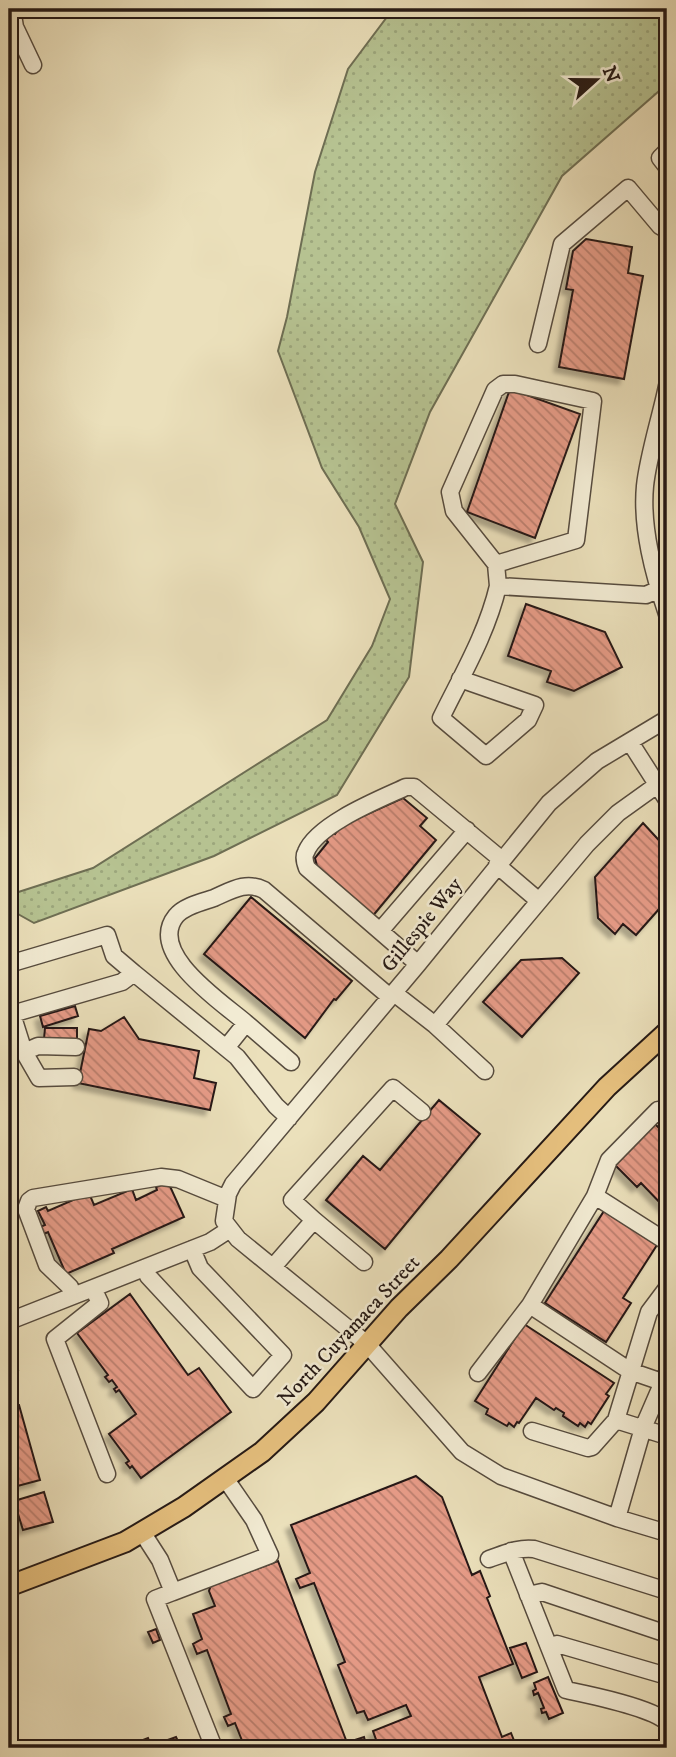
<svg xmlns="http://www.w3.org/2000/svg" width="676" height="1757" font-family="'IM FELL DW Pica',serif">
<defs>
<pattern id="grass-dots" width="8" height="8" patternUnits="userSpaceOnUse" patternTransform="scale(1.75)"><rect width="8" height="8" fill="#b6c291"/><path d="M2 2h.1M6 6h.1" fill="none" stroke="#9ca67c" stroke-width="1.8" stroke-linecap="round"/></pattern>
<pattern id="building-back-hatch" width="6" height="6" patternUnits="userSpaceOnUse" patternTransform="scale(1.75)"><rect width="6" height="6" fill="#e69b87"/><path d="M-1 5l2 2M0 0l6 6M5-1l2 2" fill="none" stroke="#ba7e6d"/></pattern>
<filter id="shadow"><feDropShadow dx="-5" dy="5" stdDeviation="2" flood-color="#0004"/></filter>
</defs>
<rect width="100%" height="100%" fill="#ebe0bb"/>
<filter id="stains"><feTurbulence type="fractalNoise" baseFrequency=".00286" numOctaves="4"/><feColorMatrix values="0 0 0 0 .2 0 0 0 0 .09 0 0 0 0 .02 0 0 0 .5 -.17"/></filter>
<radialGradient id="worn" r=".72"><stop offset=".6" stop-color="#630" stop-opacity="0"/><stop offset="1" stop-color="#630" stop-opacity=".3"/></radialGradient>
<!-- grass -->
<path fill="url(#grass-dots)" stroke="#6e6e53" stroke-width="2" d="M393 9H667V84L562 176 430 412 395 504 423 562 409 677 337 795 214 856 34 923 9 909V895L93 868 327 720 372 646 390 599 359 527 322 468 278 351 287 317 315 172 348 69Z"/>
<!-- building -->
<path fill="url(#building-back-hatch)" stroke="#251915" stroke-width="2" filter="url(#shadow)" d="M586 239 632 247 628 273 643 276 624 379 559 367 573 290 566 289 573 251Z
M510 389 580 414 535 538 467 512Z
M526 604 605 632 622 667 574 691 547 682 551 671 508 656Z
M403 798 427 818 420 826 436 840 371 918 319 875 315 858 328 842 326 840 333 832 335 834 341 826Z
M643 823 667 849V900L636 935 623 924 615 934 598 918 595 877Z
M251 897 352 981 336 1000 334 999 305 1038 204 954Z
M562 958 579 973 522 1037 483 1002 521 960Z
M75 1006 78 1016 43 1027 40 1016Z
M124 1017 139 1039 199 1051 194 1078 216 1083 210 1110 78 1083 89 1029 101 1031Z
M45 1028H77V1039H44Z
M439 1100 480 1134 385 1249 326 1200 363 1156 380 1170Z
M655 1124 667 1136V1210L641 1183 637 1187 615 1165Z
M166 1183 169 1184 184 1217 112 1249 114 1253 66 1274 48 1232 44 1234 40 1227 45 1225 38 1211 46 1207 48 1211 89 1193 94 1205 132 1189 136 1200 157 1190 156 1187Z
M604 1211 657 1245 623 1298 631 1303 606 1342 545 1303Z
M130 1294 188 1375 199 1368 231 1412 141 1478 132 1466 130 1468 126 1463 129 1461 109 1434 136 1414 119 1390 116 1392 114 1389 117 1387 112 1380 109 1382 105 1377 108 1375 77 1333Z
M524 1324 614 1383 606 1394 609 1396 591 1424 588 1422 585 1427 580 1423 578 1426 563 1416 564 1413 556 1408 554 1410 536 1398 519 1423 517 1422 514 1427 509 1423 507 1426 486 1414 488 1409 475 1401Z
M9 1347 18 1370 14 1372 15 1378 9 1380Z
M13 1405H19L40 1480 10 1488 9 1409Z
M416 1476 442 1497 472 1575 480 1571 490 1596 487 1598 513 1664 479 1677 502 1737 511 1733 517 1748H379L373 1731 411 1716 406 1705 368 1720 364 1711 357 1713 338 1665 345 1662 314 1583 300 1588 296 1579 310 1573 291 1525Z
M44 1492 53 1522 23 1530 14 1501Z
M278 1561 349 1748H245L235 1723 228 1726 224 1717 231 1714 207 1650 197 1654 193 1644 202 1639 193 1614 215 1606 209 1591 213 1579 227 1574 232 1578Z
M156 1629 160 1640 153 1643 148 1632Z
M526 1643 537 1672 522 1678 510 1648Z
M548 1677 563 1713 549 1719 546 1712 542 1713 541 1709 544 1708 538 1693 534 1695 533 1691 536 1689 534 1683Z
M176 1737 181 1748H122L148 1738 151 1746Z
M364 1737 367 1748H357L355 1740Z"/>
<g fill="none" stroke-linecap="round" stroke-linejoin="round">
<!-- minor casing -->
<g stroke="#564b3e" stroke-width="19">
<path id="minor" d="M12 9 15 27 33 65
M667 151 660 158 667 167
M538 344 562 244 628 188 660 226 667 230
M667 386C661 416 648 456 645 486 641 528 654 575 667 614
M496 564 454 511 450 492 495 390 503 384H515L593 401 576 540 496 564 498 586 646 595 659 589
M460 679 535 705 528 720 486 756 441 718C462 675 487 633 498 586
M667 719 597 761 549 803 418 964 233 1184 228 1194 224 1221 238 1239 367 1344 462 1452 501 1476 617 1518 667 1533
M630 742 667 800
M497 865 539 901
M380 931 467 830
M9 964 107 935 114 956 134 973
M418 964 307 868C305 863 303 857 306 852 317 824 380 799 406 787H414L502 860
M394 993 435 1025 485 1071
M246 1023C223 1003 146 953 176 916 184 906 202 902 214 898 232 890 246 881 264 890L390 997
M435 1025 587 844 618 813 657 785
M226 1048 246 1023 291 1062
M24 1052 38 1046 76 1047
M74 1077 39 1078 24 1052 12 1014 122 982 134 973 237 1057 276 1106 289 1118
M595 1196 667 1242
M314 1220 292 1200 393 1088 422 1112
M273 1267 314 1220 364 1262
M145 1268 148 1276 253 1389 283 1355 200 1268 192 1249
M93 1288 100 1303 55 1339 107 1474
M73 1296 70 1287 47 1265 26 1209 29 1201 33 1198 161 1177 178 1179 227 1199
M530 1305 630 1371 662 1382
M9 1310 12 1320 210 1242 230 1229
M478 1373 530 1305 595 1196 609 1160 658 1110 667 1120
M616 1420 649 1312 667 1288
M532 1431 588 1448 592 1447 616 1420 667 1436
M617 1518 643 1428 666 1375
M142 1532 160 1560 173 1592 270 1555 254 1520 225 1478
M511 1551 566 1690C590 1695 650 1707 667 1722
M489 1559C504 1554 518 1547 534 1549L667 1591
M173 1592 155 1599 214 1748
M528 1595 542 1592 667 1634
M549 1647 557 1644 667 1676
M665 1748 667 1747"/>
</g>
<!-- major casing -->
<g stroke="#251915" stroke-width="23">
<path id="major" d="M9 1586 125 1542 184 1507 262 1452 316 1402 399 1308 449 1259 607 1087 667 1032"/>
</g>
<!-- minor -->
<use href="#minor" stroke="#f2ebd3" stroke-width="16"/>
<!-- major -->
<use href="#major" stroke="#e6c07e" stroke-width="19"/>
</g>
<g text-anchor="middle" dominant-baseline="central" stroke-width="5" stroke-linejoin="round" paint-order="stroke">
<!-- street labels -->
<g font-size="21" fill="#251915" stroke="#f2ebd3">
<text transform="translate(422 925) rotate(-51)">Gillespie Way</text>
<text transform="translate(349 1331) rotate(-47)">North Cuyamaca Street</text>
</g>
</g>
<!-- margin -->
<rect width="676" height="1757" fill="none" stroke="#ebe0bb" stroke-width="35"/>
<rect x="10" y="10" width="655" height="1736" fill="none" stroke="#251915" stroke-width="3.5"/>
<rect x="18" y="18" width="641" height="1722" fill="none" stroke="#251915" stroke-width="2"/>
<!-- north arrow -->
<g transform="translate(596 80) rotate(69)" stroke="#f2ebd3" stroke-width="5" paint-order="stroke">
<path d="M0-5L12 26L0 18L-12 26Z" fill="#251915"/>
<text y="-10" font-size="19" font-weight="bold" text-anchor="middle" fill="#251915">N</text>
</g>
<rect width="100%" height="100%" filter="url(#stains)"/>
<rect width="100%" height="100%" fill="url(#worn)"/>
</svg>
